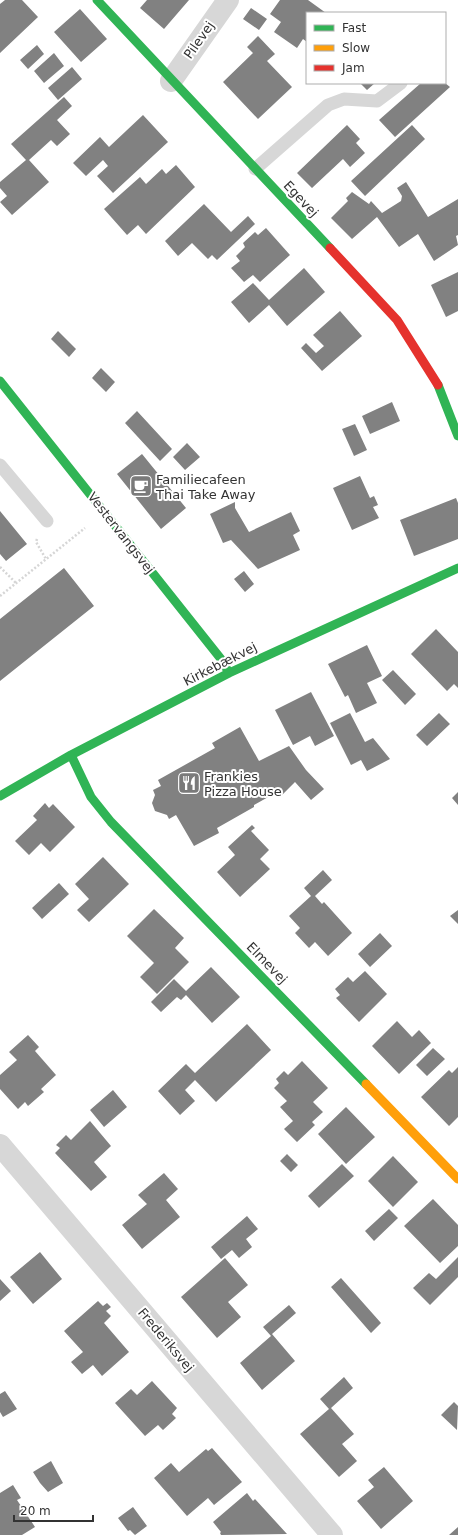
<svg xmlns="http://www.w3.org/2000/svg" width="458" height="1535" font-family="'DejaVu Sans',sans-serif">
<rect width="100%" height="100%" fill="#fff"/>
<!-- building -->
<path fill="#818181" d="M5 0H22L38 17 0 53V4Z
M147 0H189L164 29 140 8Z
M280 0H308L326 13H307V42L303 39 297 48 274 32 281 22 270 14Z
M251 8 267 19 259 30 243 19Z
M80 9 107 39 81 62 54 32Z
M258 36 275 54 267 61 292 87 258 119 223 82 253 53 247 47Z
M37 45 44 54 28 69 20 60Z
M54 53 64 66 44 83 34 71Z
M72 67 82 79 58 100 48 88Z
M360 83H375L367 90Z
M421 83H445L450 87 395 137 379 120Z
M64 97 72 106 57 120 70 134 57 146 51 140 29 160 49 182 12 215 0 202 7 196 0 188V182L26 160 11 144Z
M143 115 168 142 113 193 97 176 108 166 103 160 86 176 73 163 100 137 109 147Z
M347 125 360 139 356 143 365 153 350 167 343 159 312 188 297 173Z
M412 125 425 139 365 196 351 181Z
M176 165 195 187 146 234 138 225 127 235 104 209 140 177 146 184 162 169 166 174Z
M406 182 428 217 458 199V235L456 236 458 245 434 261 418 234 399 247 377 217 352 239 331 218 348 201 346 198 352 192 369 204 371 201 382 213 401 201 402 196 397 188Z
M204 204 231 232 248 216 255 224 217 260 212 255 208 259 192 243 178 256 165 241Z
M266 228 290 255 260 282 253 275 244 282 231 268 240 261 236 256 245 247 243 243 255 232 258 235Z
M304 268 325 292 287 326 269 305 249 323 231 302 253 283 269 300Z
M458 272V311L446 317 431 285Z
M340 311 362 336 322 371 301 348 306 343 316 353 324 346 313 335Z
M58 331 76 349 69 357 51 339Z
M101 368 115 382 106 392 92 378Z
M392 402 400 421 370 434 362 416Z
M137 411 172 449 160 461 125 423Z
M355 424 367 450 354 456 342 429Z
M187 443 200 457 185 470 173 457Z
M142 454 186 508 161 529 117 474Z
M360 476 370 498 374 496 378 505 373 507 379 518 352 530 333 488Z
M456 498 458 503V539L414 556 400 520Z
M235 502V508L249 532 291 512 300 531 293 535 300 550 258 569 231 540 223 543 210 514Z
M0 511 27 544 6 561 0 554Z
M64 568 94 606 0 681V619Z
M244 571 254 584 245 592 234 579Z
M436 629 458 652V688L454 684 447 691 411 654Z
M367 645 382 676 367 683 377 703 356 713 348 695 345 697 328 664Z
M393 670 416 694 405 705 382 680Z
M311 692 334 736 315 746 310 736 293 745 275 710Z
M350 713 365 742 373 738 390 759 367 771 361 760 351 765 330 723Z
M439 713 450 724 427 746 416 735Z
M240 727 259 761 289 746 306 770 324 789 311 800 295 782 282 795 279 791 254 805V807L217 828 219 833 194 846 176 815 169 819 167 815 155 811 152 803 155 795 153 790 161 786 158 780 215 748 212 743Z
M458 792V805L452 798Z
M45 803 49 808 53 804 75 827 50 852 41 843 29 855 15 841 37 820 33 816Z
M252 825 255 828 251 831 269 850 260 859 270 869 240 897 217 872 235 855 228 847Z
M103 857 129 884 89 922 77 910 89 899 75 884Z
M323 870 332 880 315 896 322 904 324 902 352 933 328 956 315 942 309 948 295 933 300 928 289 916 311 896 304 888Z
M59 883 69 894 42 919 32 908Z
M154 909 184 938 175 948 189 962 157 994 140 977 154 963 127 936Z
M458 910V924L450 916Z
M380 933 392 946 370 967 358 954Z
M211 967 240 997 212 1023 186 995 181 1000 177 997 161 1012 151 1002 174 979 186 991Z
M365 971 387 994 359 1022 336 998 340 995 335 989 348 977 353 982Z
M397 1021 412 1037 419 1030 431 1043 399 1074 372 1046Z
M247 1024 271 1050 216 1102 195 1080 185 1090 195 1101 180 1115 158 1091 186 1064 195 1073Z
M28 1035 39 1047 35 1051 56 1075 41 1089 44 1092 28 1106 25 1102 18 1109 0 1089V1075L17 1060 9 1052Z
M433 1048 445 1059 427 1076 416 1065Z
M302 1061 328 1088 313 1102 323 1112 312 1122 315 1125 297 1142 284 1129 293 1121 280 1107 287 1101 274 1088 279 1083 276 1079 284 1071 288 1075Z
M458 1067V1117L449 1126 421 1097 449 1070 452 1073Z
M113 1090 127 1107 104 1127 90 1110Z
M346 1107 375 1137 346 1164 318 1134Z
M90 1121 111 1146 94 1162 107 1177 91 1191 55 1153 60 1148 56 1145 66 1135 71 1140Z
M287 1154 298 1165 291 1172 280 1161Z
M393 1156 418 1182 393 1207 368 1181Z
M342 1164 354 1176 319 1208 308 1196Z
M164 1173 178 1189 166 1200 180 1217 142 1249 122 1225 147 1204 138 1195Z
M433 1199 458 1225V1246L440 1263 404 1226Z
M389 1209 398 1218 374 1241 365 1231Z
M247 1216 258 1229 246 1239 252 1247 239 1258 232 1250 221 1259 211 1247Z
M40 1252 62 1279 33 1304 10 1277Z
M458 1257V1277L430 1305 413 1288 429 1273 436 1279Z
M225 1258 248 1285 228 1302 241 1317 217 1338 181 1297Z
M341 1278 381 1323 371 1333 331 1287Z
M0 1279 11 1291 0 1301Z
M98 1301 103 1306 107 1303 111 1307 106 1311 111 1316 104 1323 129 1352 102 1376 93 1365 82 1374 71 1362 83 1352 64 1331Z
M289 1305 296 1313 272 1334 295 1361 262 1390 240 1363 271 1336 263 1327Z
M344 1377 353 1388 331 1408 354 1434 342 1444 357 1461 339 1477 300 1434 329 1409 320 1399Z
M152 1381 177 1408 172 1414 176 1418 163 1430 158 1425 145 1436 115 1403 131 1389 137 1395Z
M5 1391 17 1409 3 1417 0 1412V1394Z
M454 1402 458 1406 457 1430 441 1415Z
M212 1448 242 1482 214 1505 208 1498 187 1516 154 1478 171 1463 179 1472 206 1449 208 1451Z
M51 1461 63 1483 48 1492 40 1483 33 1472Z
M384 1467 413 1501 381 1529 357 1501 374 1487 368 1480Z
M13 1485 21 1498 17 1500 35 1527 22 1535H0V1493Z
M247 1493 253 1501 255 1499 287 1534 221 1535 220 1533 221 1532 213 1522Z
M133 1507 147 1526 135 1535 130 1530 128 1531 118 1518Z
M458 1527V1535H449Z"/>
<g fill="none" stroke-linecap="round" stroke-linejoin="round">
<!-- path -->
<path stroke="#d6d6d6" stroke-width="2.5" stroke-dasharray="2 2" stroke-linecap="butt" d="M37 539 36 542 46 559
M0 567 16 583
M0 596 85 528"/>
<!-- lane -->
<path stroke="#d7d7d7" stroke-width="13" d="M255 169 328 105 344 99 377 101 401 83
M0 465 47 521"/>
<!-- street -->
<path stroke="#d7d7d7" stroke-width="22" d="M171 81 228 0
M0 1145 332 1535"/>
<!-- fast -->
<path stroke="#30b455" stroke-width="9" d="M97 0 330 248
M0 381 221 659 229 673
M438 385 458 436
M71 755 91 797 111 822 366 1084
M0 796 71 755 229 673 458 568"/>
<!-- slow -->
<path stroke="#ff9f0a" stroke-width="9" d="M366 1084 458 1179"/>
<!-- jam -->
<path stroke="#e5322d" stroke-width="9" d="M330 248 397 320 438 385"/>
</g>
<!-- icons -->
<defs>
<g id="cafe-square" transform="scale(1.15)"><rect x="-9" y="-9" width="18" height="18" rx="4" fill="#7a7a7a" stroke="#fff"/><path d="M-5.5-4.5H6V0H3Q3 3.5 0 3.5H-2.5Q-5.5 3.5-5.5 0ZM3-3.2v2h1.7v-2ZM-6 4.5H4V6H-6Z" fill="#fff"/></g>
<g id="restaurant-square" transform="scale(1.15)"><rect x="-9" y="-9" width="18" height="18" rx="4" fill="#7a7a7a" stroke="#fff"/><path d="M-5-6h1v4h1v-4h1v4h1v-4h1v5L-1.5 .5V6h-2V.5L-5-1ZM5-6V6H3V1.5H1.5Q1.5-4 5-6Z" fill="#fff"/></g>
</defs>
<g fill-rule="evenodd">
<use href="#cafe-square" x="141" y="486"/>
<use href="#restaurant-square" x="189" y="783"/>
</g>
<g text-anchor="middle" dominant-baseline="central" stroke-width="4" stroke-linejoin="round" paint-order="stroke">
<!-- street labels -->
<g font-size="13" fill="#333" stroke="#fff">
<text transform="translate(199 40) rotate(-55)">Pilevej</text>
<text transform="translate(301 199) rotate(47)">Egevej</text>
<text transform="translate(121 533) rotate(52)">Vestervangsvej</text>
<text transform="translate(220 664) rotate(-27)">Kirkebækvej</text>
<text transform="translate(267 963) rotate(46)">Elmevej</text>
<text transform="translate(166 1340) rotate(50)">Frederiksvej</text>
</g>
<!-- poi labels -->
<g font-size="13" fill="#333" stroke="#fff" text-anchor="start">
<text x="156" y="479">Familiecafeen<tspan x="156" dy="15">Thai Take Away</tspan></text>
<text x="204" y="776">Frankies<tspan x="204" dy="15">Pizza House</tspan></text>
</g>
</g>
<!-- legend -->
<rect x="306" y="12" width="140" height="72" fill="#ffffff" stroke="#adadad"/>
<rect x="314" y="25" width="20" height="6" fill="#30b455" stroke="#adadad"/>
<text x="342" y="32" font-size="12" fill="#333333">Fast</text>
<rect x="314" y="45" width="20" height="6" fill="#ff9f0a" stroke="#adadad"/>
<text x="342" y="52" font-size="12" fill="#333333">Slow</text>
<rect x="314" y="65" width="20" height="6" fill="#e5322d" stroke="#adadad"/>
<text x="342" y="72" font-size="12" fill="#333333">Jam</text>
<!-- scale -->
<path d="M14 1515v6h79v-6" fill="none" stroke="#333333" stroke-width="2"/>
<text x="20" y="1515" font-size="12" fill="#333333" stroke="#ffffff" stroke-width="3" paint-order="stroke">20 m</text>
</svg>
